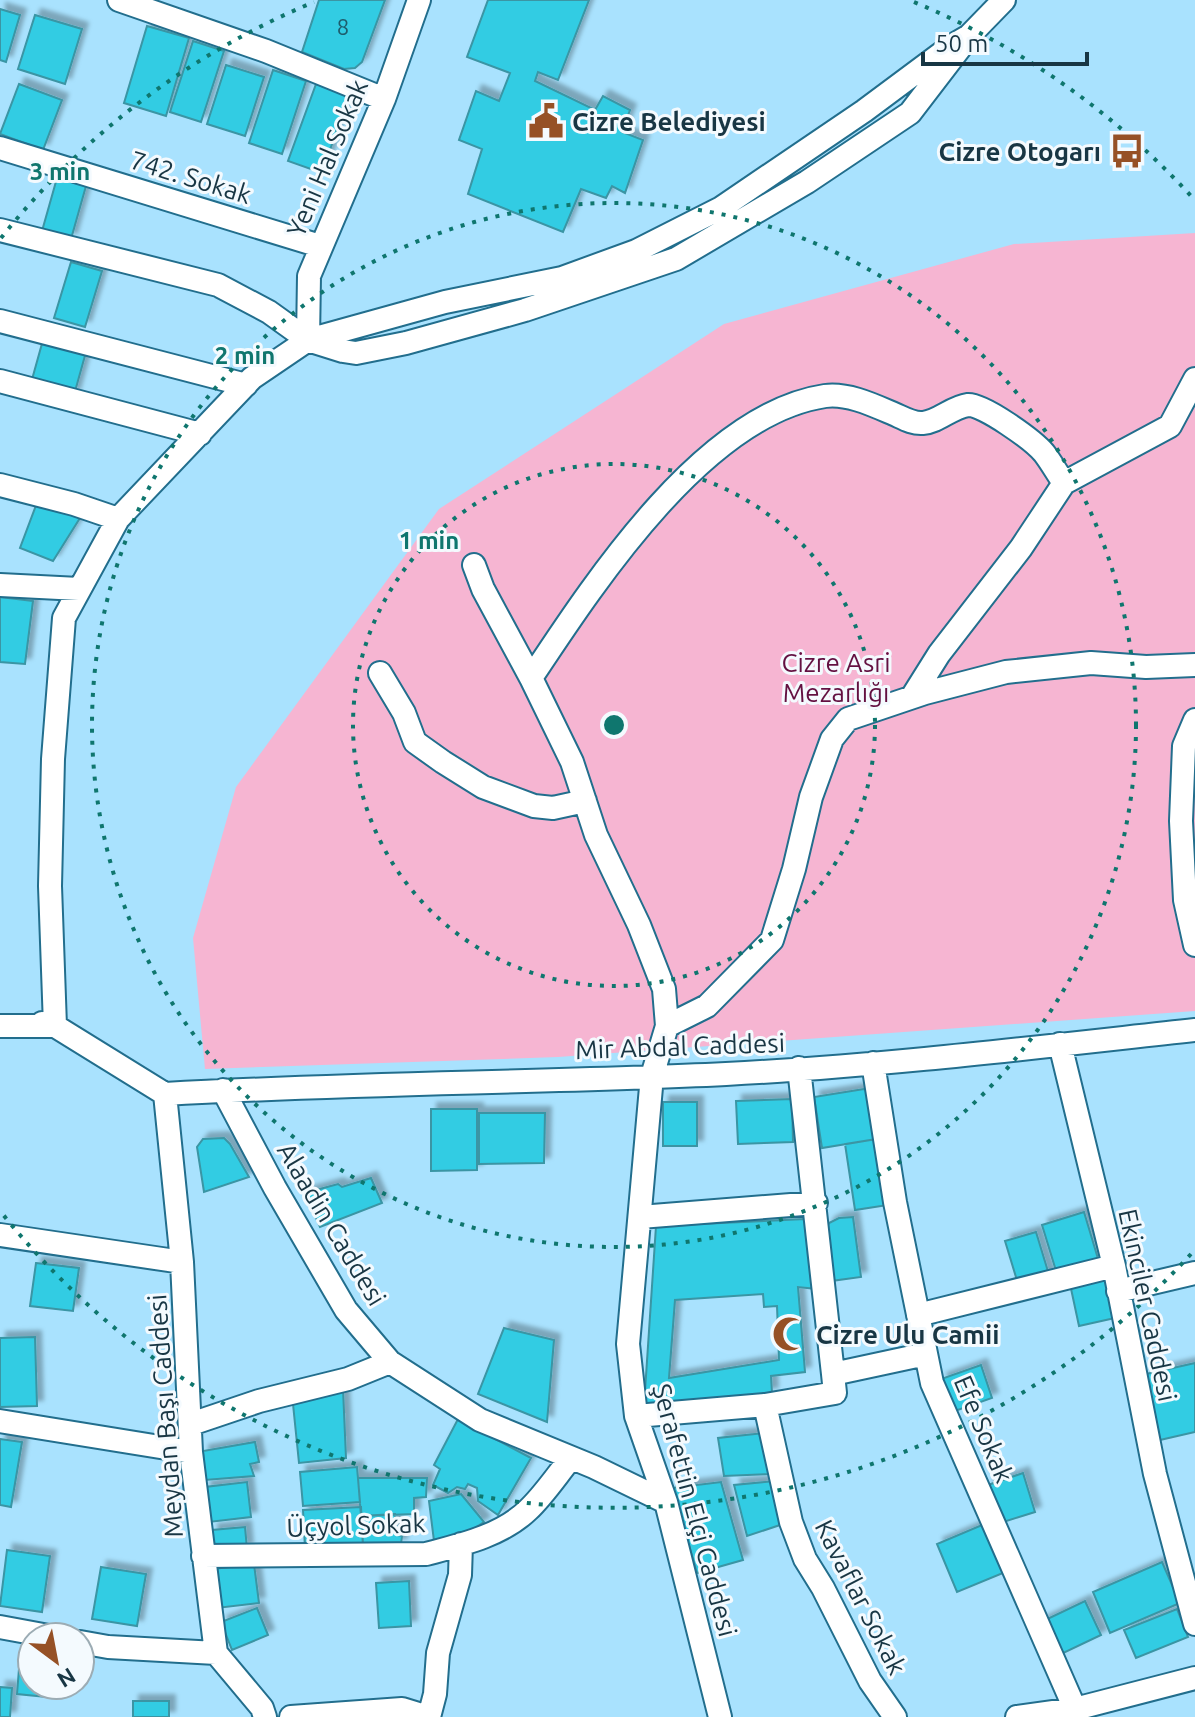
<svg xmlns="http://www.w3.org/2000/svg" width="1195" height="1717" font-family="Ubuntu,sans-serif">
<defs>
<filter id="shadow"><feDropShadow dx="6" dy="-6" stdDeviation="2" flood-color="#0004"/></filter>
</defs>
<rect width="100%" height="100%" fill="#a9e2fe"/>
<!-- green -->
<path fill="#f6b5d2" d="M1195 233V1011L558 1057 205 1069 193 938 236 787 439 509 724 324 1014 244Z"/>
<!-- building -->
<path fill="#30cce3" stroke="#3a95a4" stroke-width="2" fill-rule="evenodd" filter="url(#shadow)" d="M319 0H385L362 62 355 68 344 69 302 52Z
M488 0H589L558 80 538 72 535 81 595 110 603 96 630 110 622 132 643 140 625 193 612 186 606 198 581 189 563 232 468 194 482 149 459 140 476 91 499 101 510 73 467 57Z
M0 9 20 15 6 62 0 60Z
M35 15 82 29 65 84 18 69Z
M147 26 189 38 166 116 124 103Z
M193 41 224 51 201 122 170 112Z
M226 65 264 77 245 136 207 124Z
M273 70 306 81 282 154 249 143Z
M19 84 62 100 43 150 0 134Z
M316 84 349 95 322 173 288 161Z
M57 178 86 186 71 239 42 231Z
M71 262 102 271 85 327 54 318Z
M43 340 86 352 74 395 31 383Z
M38 500 80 518 53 561 20 548Z
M0 597 33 601 25 664 0 662Z
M864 1089 870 1090 877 1139 822 1148 814 1097Z
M792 1099 793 1142 738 1144 736 1101Z
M663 1102H697V1146H663Z
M431 1109H477V1170L431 1171Z
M479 1113H545L544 1163 479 1164Z
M224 1138 230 1144 249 1177 204 1192 197 1147 203 1139Z
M877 1139 888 1205 855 1210 845 1144Z
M371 1178 382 1203 320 1227 305 1193 338 1184 342 1187Z
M1084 1212 1099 1262 1057 1274 1042 1225Z
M853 1217 861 1277 831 1281 825 1231 829 1223 839 1218Z
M805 1219 817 1289 798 1287 805 1372 771 1376 772 1393 644 1406 656 1226ZM763 1294 764 1307 777 1306 779 1360 669 1378 675 1300Z
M1036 1232 1050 1278 1019 1287 1005 1241Z
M36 1263 79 1268 73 1311 30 1306Z
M1105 1276 1115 1318 1079 1326 1070 1284Z
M504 1328 554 1340 547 1422 478 1394Z
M35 1337 37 1406 0 1407V1338Z
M1195 1363V1432L1160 1440 1146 1374Z
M981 1365 992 1398 952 1412 941 1379Z
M343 1389 346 1458 299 1463 293 1404Z
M458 1419 531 1458 498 1515 478 1501 477 1488 468 1484 465 1489 457 1487 448 1493 433 1485 440 1469 434 1465Z
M764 1433 770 1474 724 1476 718 1438Z
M0 1439 22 1442 11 1507 0 1505Z
M255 1442 259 1462 250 1464 254 1476 205 1480 203 1451Z
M357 1467 360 1502 303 1506 300 1472Z
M1023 1473 1035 1512 1000 1523 988 1485Z
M358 1478H427L426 1497 414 1498V1514L361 1516Z
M775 1481 786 1523 747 1536 734 1485Z
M247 1482 251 1517 209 1522 205 1487Z
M721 1482 743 1560 697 1573 672 1488Z
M461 1494 484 1522 464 1535 434 1541 429 1501Z
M361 1507 363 1545 305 1548 303 1510Z
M395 1514 397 1535 402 1536 401 1544 363 1545 361 1516Z
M982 1525 1003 1573 957 1592 937 1544Z
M245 1527 247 1549 214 1551 212 1530Z
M7 1550 50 1556 42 1612 0 1606Z
M1162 1562 1180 1603 1110 1633 1093 1592Z
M254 1564 259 1603 217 1608 213 1569Z
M101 1567 146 1574 137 1626 92 1619Z
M409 1581 411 1626 379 1628 376 1583Z
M1085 1601 1101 1635 1057 1656 1041 1622Z
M257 1608 268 1635 232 1650 221 1622Z
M1177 1609 1188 1637 1136 1658 1124 1630Z
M20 1656 32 1657V1685H57L56 1698 17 1694Z
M0 1687 12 1688 10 1717H0Z
M133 1701H169V1717H133Z"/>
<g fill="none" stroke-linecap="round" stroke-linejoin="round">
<!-- minor casing -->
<g stroke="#226e8d" stroke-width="26">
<path id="minor" d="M119 0 266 51 384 99
M0 148 320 246
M0 230 218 285 269 312 308 340 343 351 356 353 406 343 525 310 676 259 807 182 910 113 969 36 1004 0
M0 321 246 385
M308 340 309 276 384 99 419 0
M0 381 200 434
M0 485 74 504 118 519
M474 565 483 589 531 678 572 762 596 835 639 925 664 989 667 1026 652 1076 628 1344 636 1416 666 1502 720 1717
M0 585 79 589
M380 673 404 713 415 742 443 762 483 787 534 806 553 808 585 801
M531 678C594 583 704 414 825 396 848 393 873 405 894 414 903 418 913 424 923 423 938 422 952 407 968 405 983 404 1033 440 1044 453 1051 462 1057 473 1064 483
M912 697 939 654 1021 548 1064 483 1170 426 1195 379
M1195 720 1184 746 1181 821 1185 900 1195 945
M42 1023 55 1026 165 1094
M0 1026H55L50 886 53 759 64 618 118 519 252 378 308 340 445 302 562 278 636 251 721 208 864 111 950 47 969 36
M667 1026 707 1006 772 940 794 869 811 797 832 739 848 719 925 693 1006 672 1091 663 1146 667 1195 665
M1060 1044 1114 1266 1155 1474 1195 1624
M873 1063 895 1202 932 1383 1075 1709
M799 1068 833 1374
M223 1090 275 1188 346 1310 390 1362 480 1420 594 1467 666 1502
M165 1094C352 1083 539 1083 726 1074 883 1066 1039 1047 1195 1030
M165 1094 182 1262 191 1452 216 1653 262 1708 265 1717
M640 1217 816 1203
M0 1235 182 1262
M1118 1291 1195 1273
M918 1315 1114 1266
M765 1405 791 1522 805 1559 823 1588 870 1681 895 1717
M636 1416 765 1405 835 1393 833 1374 926 1354
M0 1421 191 1452
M191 1424 259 1401 348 1379 390 1362
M203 1556 426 1554C460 1545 501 1536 528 1510 544 1495 557 1475 571 1458
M0 1627 54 1637
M80 1642 108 1647 216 1653
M291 1717 402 1709 428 1717
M429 1717 435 1694 438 1653 460 1575 461 1544
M1017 1717 1075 1709 1195 1678"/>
</g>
<!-- minor -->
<use href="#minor" stroke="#fff" stroke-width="22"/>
</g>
<!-- distance rings -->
<g fill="none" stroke="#0f766e" stroke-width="4" stroke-dasharray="4 8">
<circle cx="614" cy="725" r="261"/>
<circle cx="614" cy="725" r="522"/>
<path d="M1191 1254A783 783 0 0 1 1 1212M1 238A783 783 0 0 1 314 2M914 2A783 783 0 0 1 1191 196"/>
</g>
<!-- icons -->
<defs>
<g id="civic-bare" transform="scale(2.76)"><path d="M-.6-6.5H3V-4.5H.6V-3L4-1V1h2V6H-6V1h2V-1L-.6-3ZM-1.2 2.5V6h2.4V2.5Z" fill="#965126" stroke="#f4fafe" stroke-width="2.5" paint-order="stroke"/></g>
<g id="bus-bare" transform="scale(2.76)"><path d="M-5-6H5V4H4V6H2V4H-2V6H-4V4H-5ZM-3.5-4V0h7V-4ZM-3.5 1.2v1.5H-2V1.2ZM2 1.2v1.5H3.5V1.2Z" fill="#965126" stroke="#f4fafe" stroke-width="2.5" paint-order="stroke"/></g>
<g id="mosque-bare" transform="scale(2.76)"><path d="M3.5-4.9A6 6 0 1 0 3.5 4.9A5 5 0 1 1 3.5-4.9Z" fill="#965126" stroke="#f4fafe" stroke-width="2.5" paint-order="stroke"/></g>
</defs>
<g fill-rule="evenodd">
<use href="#civic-bare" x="546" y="121"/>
<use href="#bus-bare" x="1127" y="151"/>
<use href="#mosque-bare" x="790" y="1334"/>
</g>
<g text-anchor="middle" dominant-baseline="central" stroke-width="6" stroke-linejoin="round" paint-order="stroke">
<!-- number labels -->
<g font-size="22" fill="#1e5c6c">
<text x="343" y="26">8</text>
</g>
<!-- poi labels -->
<g font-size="26" font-weight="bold" fill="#183644" stroke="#f4fafe" text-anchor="start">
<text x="572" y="121">Cizre Belediyesi</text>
<text x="1101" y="151" text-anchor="end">Cizre Otogarı</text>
<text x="816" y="1334">Cizre Ulu Camii</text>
</g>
<!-- street labels -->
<g font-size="26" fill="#183644" stroke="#f4fafe">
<text transform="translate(327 158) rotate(-67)">Yeni Hal Sokak</text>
<text transform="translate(191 177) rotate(17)">742. Sokak</text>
<text transform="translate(680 1046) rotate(-2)">Mir Abdal Caddesi</text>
<text transform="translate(332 1224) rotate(59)">Alaadin Caddesi</text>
<text transform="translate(1148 1305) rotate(78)">Ekinciler Caddesi</text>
<text transform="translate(165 1416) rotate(-94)">Meydan Başı Caddesi</text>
<text transform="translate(984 1429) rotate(67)">Efe Sokak</text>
<text transform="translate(695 1510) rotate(75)">Şerafettin Elçi Caddesi</text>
<text transform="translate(356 1525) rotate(-2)">Üçyol Sokak</text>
<text transform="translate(861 1597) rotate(63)">Kavaflar Sokak</text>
</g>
<!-- park labels -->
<g font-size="26" fill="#631041" stroke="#f4fafe">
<text x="836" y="662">Cizre Asri<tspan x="836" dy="30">Mezarlığı</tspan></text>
</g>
</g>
<circle cx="614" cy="725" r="12" fill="#0f766e" stroke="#f4fafe" stroke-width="4"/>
<g font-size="24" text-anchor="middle" font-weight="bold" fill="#0f766e" stroke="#f4fafe" stroke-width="6" stroke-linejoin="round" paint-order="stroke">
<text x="60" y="180">3 min</text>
<text x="245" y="364">2 min</text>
<text x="429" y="549">1 min</text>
</g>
<!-- north arrow -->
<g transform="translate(56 1661) rotate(148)"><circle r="38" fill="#f4fafe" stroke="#9cacb4" stroke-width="2"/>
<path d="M0-6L14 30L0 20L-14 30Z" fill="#965126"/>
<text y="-12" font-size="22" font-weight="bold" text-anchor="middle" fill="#183644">N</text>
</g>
<!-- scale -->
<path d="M923 52v12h164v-12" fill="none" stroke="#183644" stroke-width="4"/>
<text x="935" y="52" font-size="24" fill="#183644" stroke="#f4fafe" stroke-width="6" paint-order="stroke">50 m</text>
</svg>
